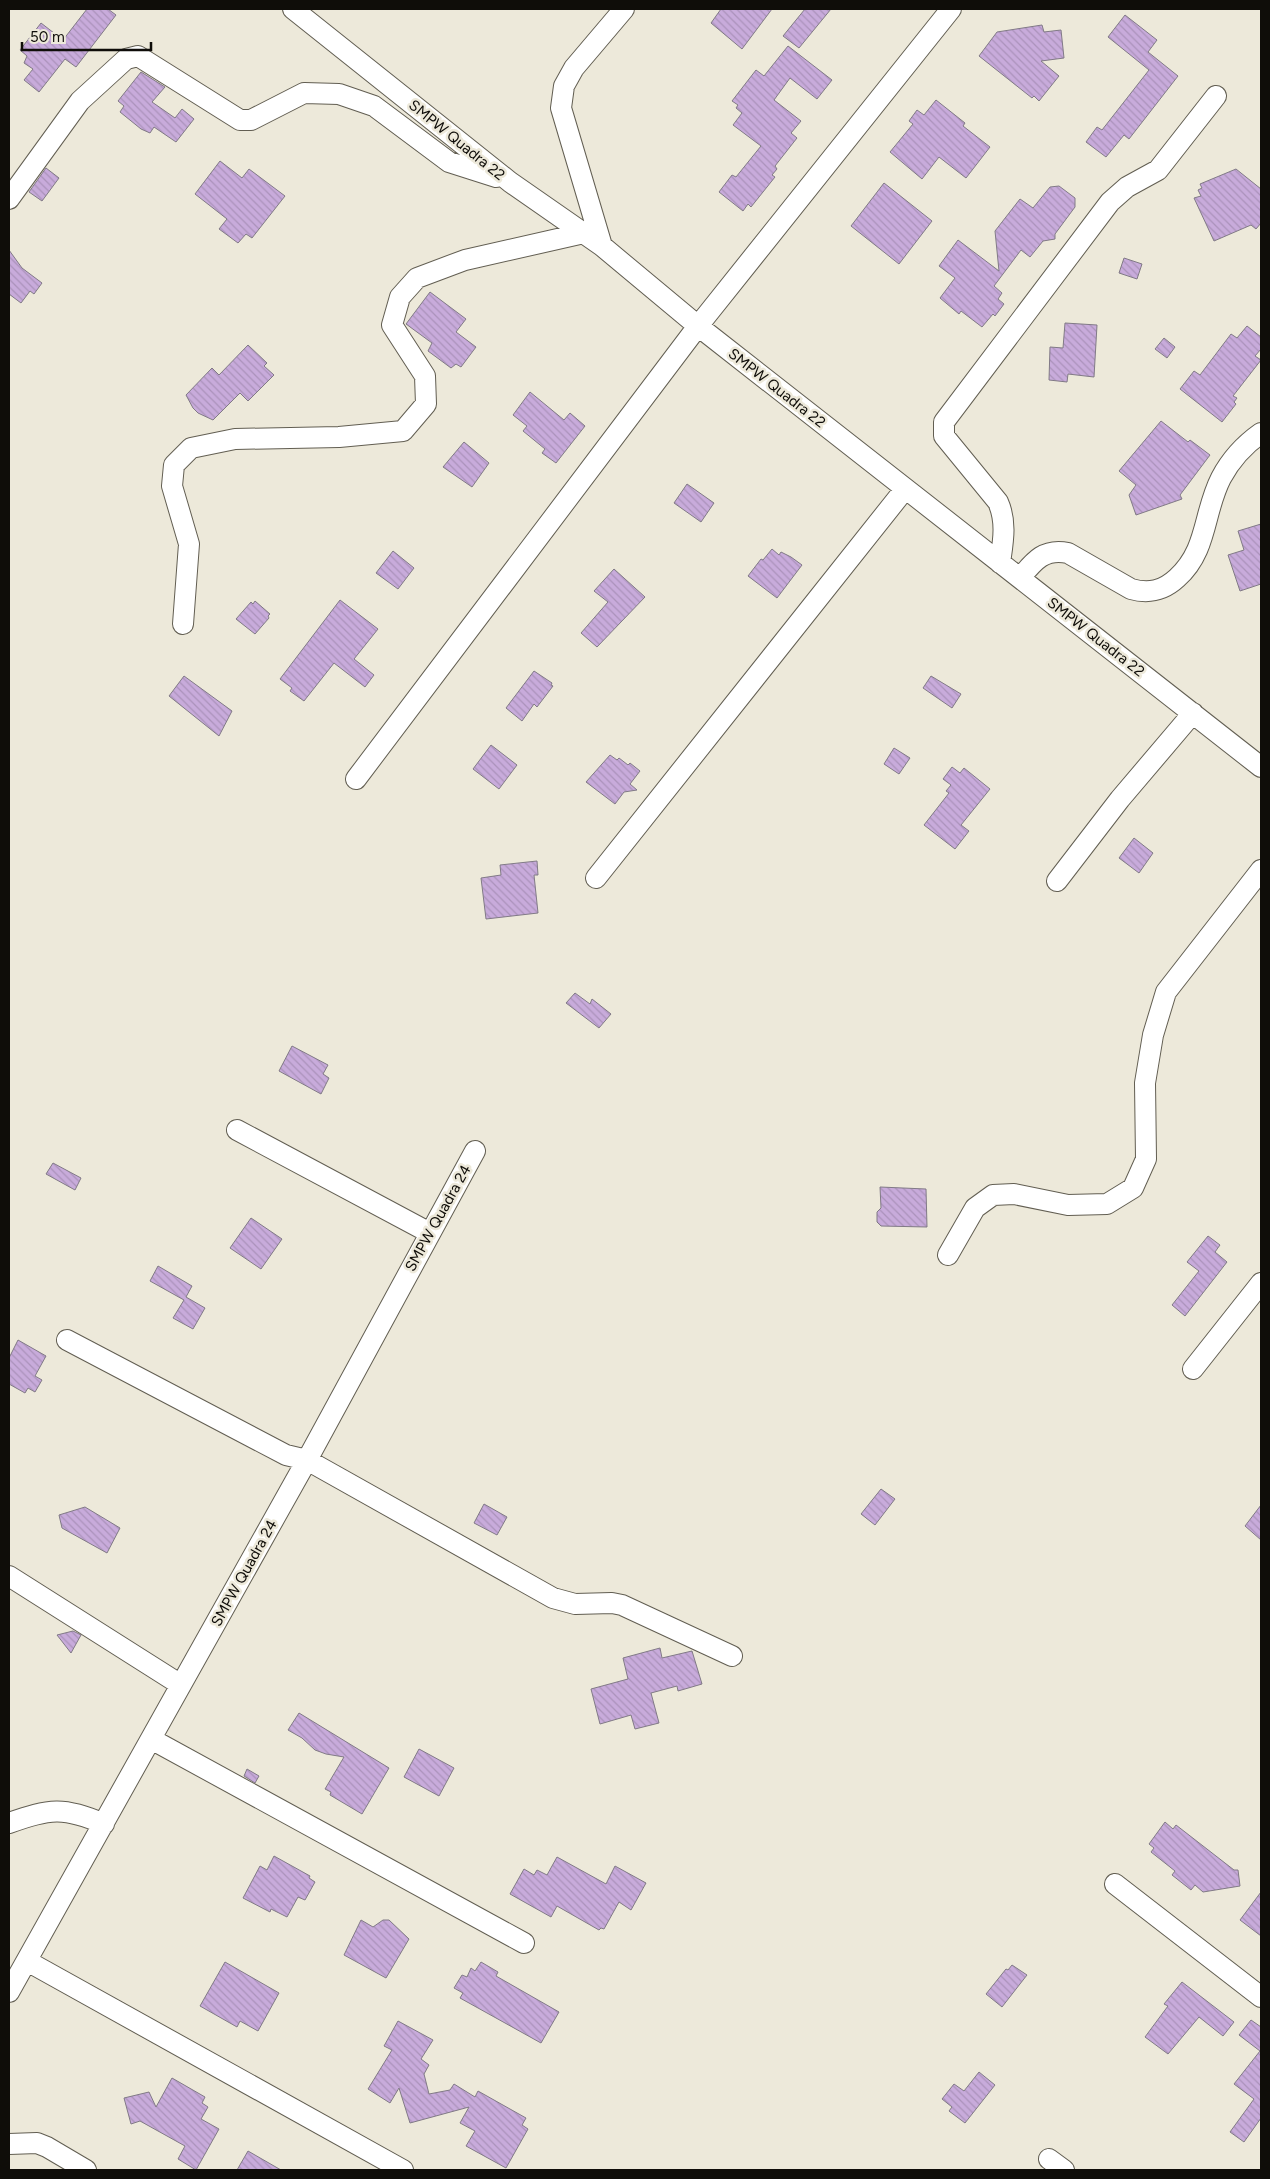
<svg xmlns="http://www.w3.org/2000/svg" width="1270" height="2179" font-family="Figtree,sans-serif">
<defs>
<pattern id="building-back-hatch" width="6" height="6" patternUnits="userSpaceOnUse" patternTransform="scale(1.25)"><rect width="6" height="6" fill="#c8abdb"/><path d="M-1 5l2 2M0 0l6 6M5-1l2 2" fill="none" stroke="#ab92bb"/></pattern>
</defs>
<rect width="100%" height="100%" fill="#ede9da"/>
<!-- building -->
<path fill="url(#building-back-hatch)" stroke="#817a86" d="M87 9H108L116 15 76 67 65 59 39 92 24 80 33 69 24 63 27 56 20 50 41 23 63 40Z
M721 9H772L742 49 711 23Z
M805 9H831L799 48 783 36Z
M1125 15 1157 40 1148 52 1178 76 1129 139 1124 135 1106 157 1086 142 1097 127 1102 130 1149 70 1108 37Z
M1042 25 1044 32 1061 30 1064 58 1041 61 1059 76 1039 101 1034 96 1032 98 979 56 997 32Z
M788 46 832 80 817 99 790 78 774 100 801 121 791 133 797 138 775 166 777 169 772 175 775 177 751 207 748 204 743 211 719 192 732 175 736 177 761 146 733 125 742 113 736 108 738 105 732 101 756 70 764 76Z
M141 72 165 87 152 102 175 118 182 109 194 119 176 142 154 127 150 133 141 129 120 112 124 106 118 101Z
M936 100 965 123 963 126 990 147 966 178 939 157 922 179 890 152 913 124 909 121 917 110 924 115Z
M220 161 242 178 249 169 285 196 252 238 246 234 238 243 219 229 227 219 195 194Z
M46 168 59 178 42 201 29 192Z
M1236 169 1261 189V223L1256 229 1251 225 1214 241 1194 198 1201 196 1198 190 1202 188 1200 184Z
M884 183 932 221 899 264 851 226Z
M1059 186 1075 198V207L1055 234V239L1043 241 1030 257 1021 250 994 286 1002 293 998 299 1004 304 995 316 993 314 982 327 961 311 959 314 940 298 955 278 939 266 958 240 999 271 995 231 1020 199 1033 208 1050 187Z
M9 250 22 268 42 283 34 294 30 291 21 303 9 294Z
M1124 258 1142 264 1137 279 1119 273Z
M430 292 466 319 456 332 476 347 461 367 456 364 451 368 428 351 432 343 406 324Z
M1065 323 1097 325 1094 377 1068 374 1067 382 1049 380 1050 347 1063 348Z
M1247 326 1261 337V349L1255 356 1261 360 1233 396 1237 398 1234 402 1236 404 1222 422 1180 389 1194 371 1200 375 1231 334 1237 338Z
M1164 338 1175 347 1167 358 1155 349Z
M248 345 267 363 264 366 274 375 248 401 240 393 213 420 198 413 193 408 186 395 212 368 219 375Z
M530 392 564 420 570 413 585 426 556 463 542 453 545 449 523 431 527 426 513 415Z
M1161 421 1188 442 1190 440 1210 455 1180 495 1182 499 1136 515 1129 495 1136 485 1119 471Z
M464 442 489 463 472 487 443 467Z
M687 484 714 503 701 522 674 503Z
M1261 524V584L1240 591 1228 555 1244 550 1238 531Z
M772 549 779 555 781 552 791 557 802 565 777 598 748 576 761 559 763 560Z
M393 551 414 568 398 589 376 573Z
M614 569 645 597 597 647 581 633 608 602 594 591Z
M340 600 378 629 354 659 374 675 365 687 334 663 304 701 290 691 292 688 280 679Z
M255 601 270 614 268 616 269 618 255 634 236 619 251 602 253 604Z
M534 671 552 683 551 685 553 686 537 707 534 704 522 721 506 708Z
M184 676 232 711 219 736 169 696Z
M931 676 961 694 952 708 923 688Z
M491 745 517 765 499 789 473 769Z
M894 748 910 758 899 774 884 764Z
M610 755 617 760 619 758 628 765 630 763 640 771 630 784 637 790 624 792 615 804 586 782Z
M952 767 960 773 964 768 990 789 961 825 969 831 955 849 924 825 949 793 946 791 951 785 943 779Z
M1134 838 1153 853 1139 873 1119 858Z
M537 861 538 875H534L538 913 486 919 481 878 501 875 500 865Z
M575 993 590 1004 592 999 611 1014 599 1028 566 1003Z
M292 1046 328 1065 323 1074 329 1078 321 1094 279 1071Z
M53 1163 81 1178 75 1190 46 1174Z
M880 1187 926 1189 927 1227 881 1226 877 1222V1212L881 1208Z
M251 1218 282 1239 261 1269 230 1248Z
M1208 1236 1220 1245 1215 1252 1227 1262 1185 1316 1172 1305 1199 1271 1187 1262Z
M158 1266 192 1286 186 1297 205 1308 193 1329 173 1318 184 1300 150 1281Z
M18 1340 46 1356 35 1376 42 1380 35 1392 28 1388 25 1393 9 1384V1358Z
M881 1489 895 1499 875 1525 861 1514Z
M484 1504 507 1517 497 1535 474 1523Z
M1261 1505V1540L1245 1526Z
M85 1507 120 1528 107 1553 62 1528 59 1515Z
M73 1631 81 1635 71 1653 57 1635Z
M660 1648 662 1658 692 1651 702 1684 678 1691 677 1686 651 1693 659 1723 635 1729 631 1715 600 1724 591 1689 628 1679 623 1658Z
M299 1713 389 1768 362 1814 330 1795 331 1792 325 1789 344 1757 326 1754 315 1750 302 1738 288 1730Z
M419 1749 454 1768 439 1796 404 1777Z
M247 1769 259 1776 255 1783 244 1776Z
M1165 1822 1173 1829 1176 1825 1234 1870H1238L1240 1886 1203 1892 1195 1885 1191 1890 1172 1875 1175 1871 1151 1852 1154 1848 1149 1844Z
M274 1856 310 1876 309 1878 315 1882 305 1900 298 1897 287 1917 271 1909 270 1912 243 1898 260 1866 267 1870Z
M557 1857 606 1884 615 1866 646 1883 631 1910 619 1902 604 1929 601 1928 599 1930 557 1906 551 1917 510 1894 524 1869 534 1875 537 1870 547 1875Z
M1261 1892V1936L1240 1920Z
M361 1920 373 1927 383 1920H389L409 1939 386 1978 344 1955Z
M225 1962 279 1993 258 2031 240 2021 237 2027 200 2006Z
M481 1962 498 1972 496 1976 559 2012 541 2043 460 1998 463 1993 454 1988 462 1975 467 1977 471 1968 475 1971Z
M1012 1965 1027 1975 1002 2007 986 1994 1006 1969 1008 1970Z
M1182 1982 1234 2022 1223 2036 1199 2017 1168 2054 1145 2037 1168 2006 1164 2004Z
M1251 2020 1261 2027V2118L1244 2142 1230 2132 1254 2099 1234 2084 1260 2051 1239 2035Z
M398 2021 433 2040 421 2059 429 2065 424 2074 429 2094 450 2090 454 2084 475 2097 478 2091 526 2118 522 2125 528 2129 506 2168 466 2146 475 2131 460 2123 469 2107 410 2123 399 2088 390 2103 368 2089 392 2050 384 2046Z
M979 2072 995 2085 965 2123 949 2111 952 2107 942 2099 954 2084 964 2091Z
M172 2078 205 2097 202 2103 208 2107 201 2119 219 2129 196 2170 178 2159 185 2146 140 2121 131 2124 124 2098 149 2092 156 2107Z
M248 2151 281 2170H237Z"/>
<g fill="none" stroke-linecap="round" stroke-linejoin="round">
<!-- minor casing -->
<g stroke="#625e52" stroke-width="22">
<path id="minor" d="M293 9 510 182 602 246 698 326 1261 767
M9 199 80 101 126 59 138 56 240 120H251L304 93 339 94 374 106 449 162 496 177
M602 246 561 108 564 86 574 68 624 9
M1000 563C1003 542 1007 522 998 502L944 436V422L1110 202 1127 187 1158 170 1216 96
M1020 578C1034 561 1044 548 1068 553L1131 589C1149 594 1163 591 1177 578 1208 550 1203 513 1221 478 1231 459 1244 445 1261 433
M183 624 189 544 172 486 174 465 191 448 235 439 339 437 403 431 426 404 425 376 392 325 400 297 417 278 465 260 584 233
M356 779 698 326 951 9
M596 878 905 489
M1057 881 1120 799 1193 713
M237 1130 430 1233
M948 1255 975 1208 993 1195 1014 1194 1068 1205 1107 1204 1133 1188 1146 1159 1145 1083 1153 1035 1166 992 1261 870
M67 1340 286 1455 307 1460 553 1598 575 1604 612 1603 622 1605 732 1656
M1193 1369 1261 1283
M9 1576 181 1685
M151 1739 524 1943
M9 1823C50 1809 63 1806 104 1824
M1115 1884 1261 1997
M27 1961 403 2170
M9 1992 307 1460 475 1151
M9 2144 37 2143 47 2147 86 2170
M1049 2159 1064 2170"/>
</g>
<!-- minor -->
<use href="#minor" stroke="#fff" stroke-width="20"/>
</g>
<g text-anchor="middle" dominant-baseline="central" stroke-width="5" stroke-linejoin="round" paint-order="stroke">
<!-- street labels -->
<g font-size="15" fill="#0f0d09" stroke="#ede9da">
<text transform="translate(457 140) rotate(39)">SMPW Quadra 22</text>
<text transform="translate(777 388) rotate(38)">SMPW Quadra 22</text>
<text transform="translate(1096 637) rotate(38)">SMPW Quadra 22</text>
<text transform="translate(438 1218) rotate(-61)">SMPW Quadra 24</text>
<text transform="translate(244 1573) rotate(-61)">SMPW Quadra 24</text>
</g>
</g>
<!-- border -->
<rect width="1270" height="2179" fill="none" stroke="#0f0d09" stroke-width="20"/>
<!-- scale -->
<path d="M22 42v8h129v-8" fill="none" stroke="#0f0d09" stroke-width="2.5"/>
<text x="30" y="42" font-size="15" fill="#0f0d09" stroke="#ede9da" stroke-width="4" paint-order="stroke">50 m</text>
</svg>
